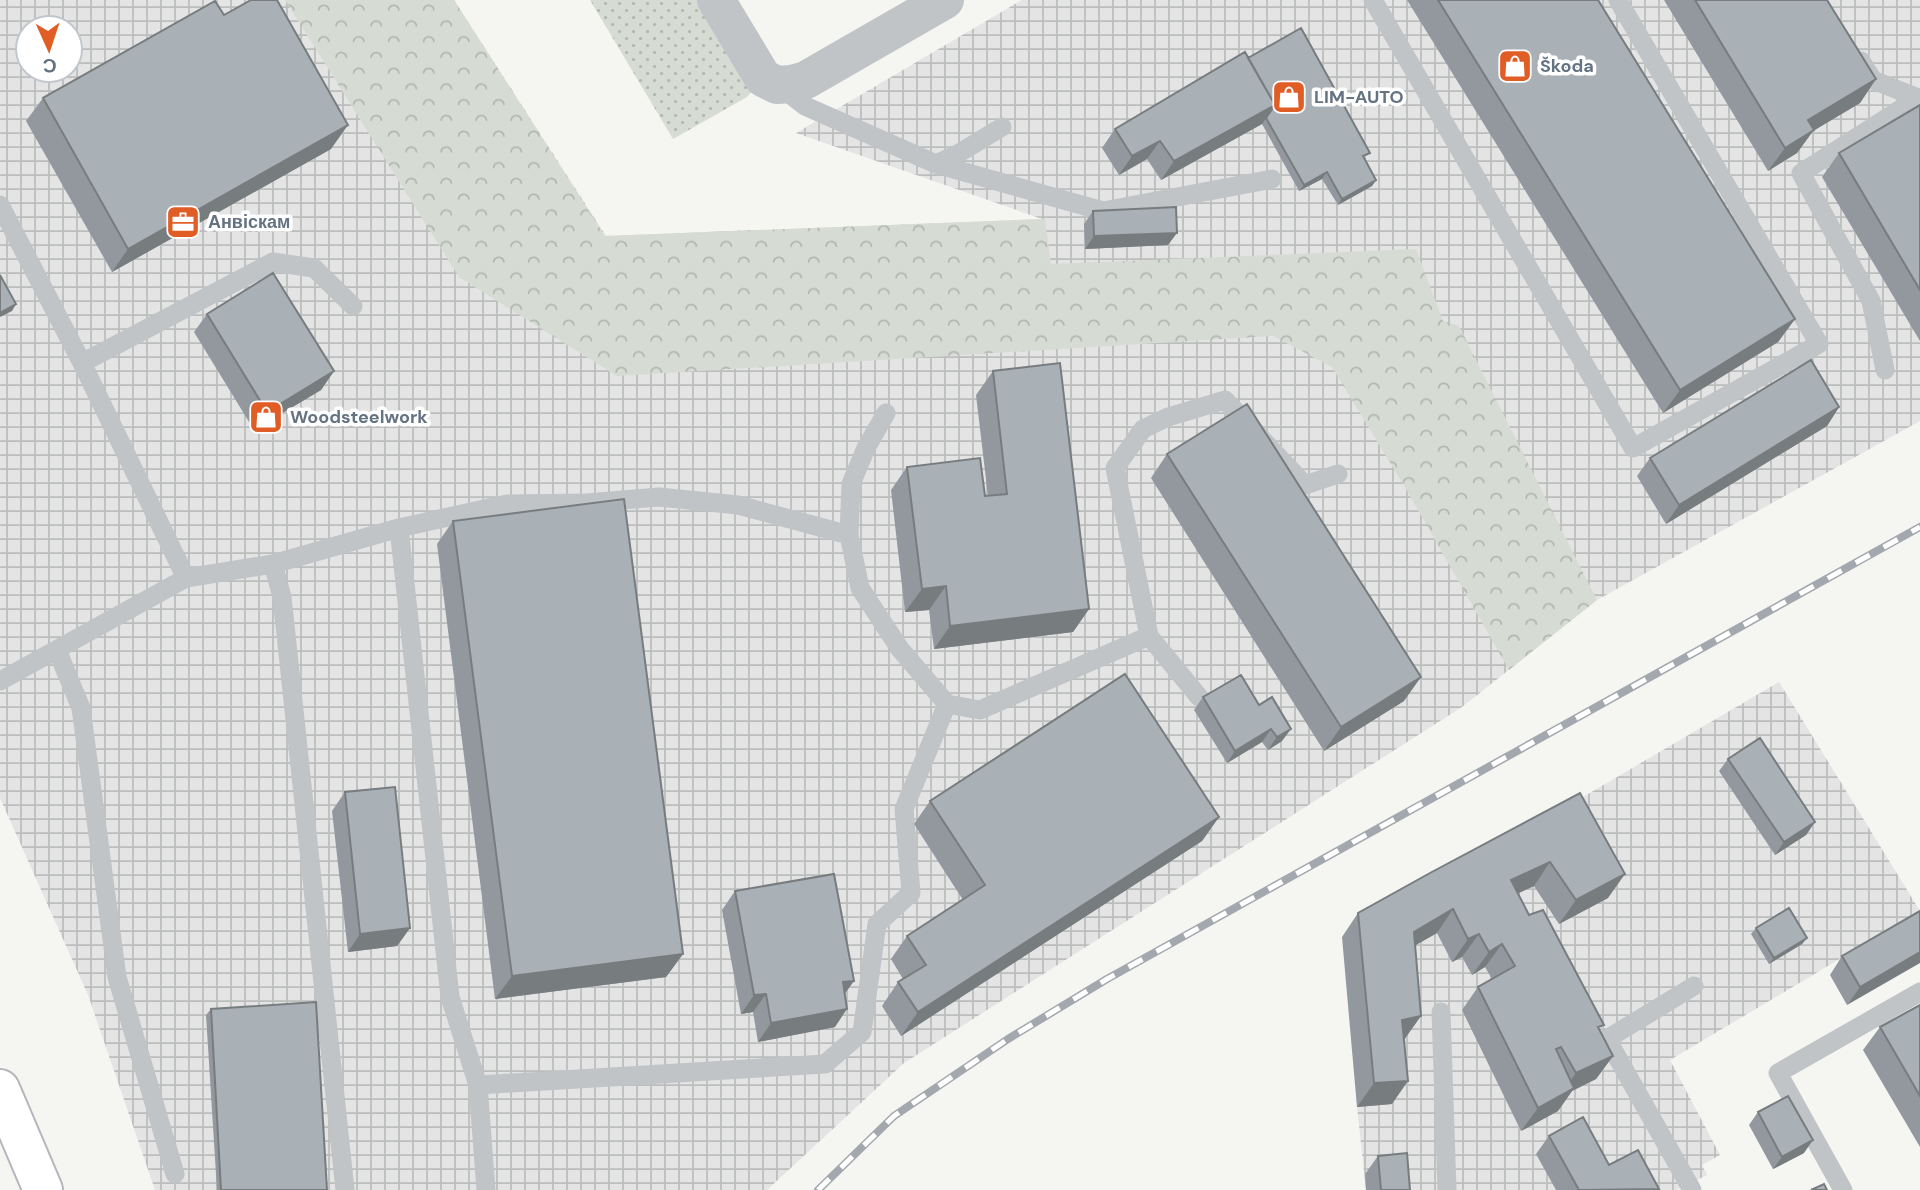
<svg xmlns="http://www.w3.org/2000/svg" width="1920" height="1190" font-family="'DM Sans',sans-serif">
<defs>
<pattern id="industrial-grid" width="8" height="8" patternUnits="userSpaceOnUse" patternTransform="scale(1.75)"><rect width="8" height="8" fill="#e3e4e3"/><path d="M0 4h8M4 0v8" fill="none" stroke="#bcbdbd"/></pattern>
<pattern id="grass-dots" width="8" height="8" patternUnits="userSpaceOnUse" patternTransform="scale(1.75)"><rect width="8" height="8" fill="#d6dcd3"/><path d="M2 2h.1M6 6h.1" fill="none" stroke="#b1b7b1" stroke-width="1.8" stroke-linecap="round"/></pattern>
<pattern id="forest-crowns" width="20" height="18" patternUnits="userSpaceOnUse" patternTransform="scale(1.75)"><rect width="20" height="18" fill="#d6dcd3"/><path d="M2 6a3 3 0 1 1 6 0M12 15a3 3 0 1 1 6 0" fill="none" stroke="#b1b7b1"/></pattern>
</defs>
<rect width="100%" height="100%" fill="#f5f5f2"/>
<!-- industrial -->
<path fill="url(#industrial-grid)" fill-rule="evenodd" d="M0 0H454L606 236 1042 219 796 133 1022 0H1920V421L1597 600 1462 707 904 1063 767 1190H155L88 995 0 798ZM28 28H70V70H28Z
M1779 682 1920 911 1670 1060 1720 1155 1702 1165 1707 1175 1677 1190H1366L1357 1107 1414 896Z"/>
<!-- grass -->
<path fill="url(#grass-dots)" d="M590 0H708L754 89 747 97 673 139Z"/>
<!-- forest -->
<path fill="url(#forest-crowns)" d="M285 0H454L605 236 1045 219 1051 264 1416 249 1443 321 1459 326 1597 600 1509 670 1406 489 1332 367 1273 336 617 376 459 277Z"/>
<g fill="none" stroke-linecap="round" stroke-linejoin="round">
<!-- primary casing -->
<g stroke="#b3b7bb" stroke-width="42">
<path id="primary" d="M0 1089 43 1190"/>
</g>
<!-- service -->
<path stroke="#c0c4c7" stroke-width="19" d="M1373 0 1633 448 1819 344 1618 0
M1861 61 1873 80 1918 98 1920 101
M778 85 805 106 936 164 1103 211 1272 179
M936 164 956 155 1002 127
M0 205 82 363 186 578 0 681
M82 363 273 262 314 268 353 306
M1885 370 1871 301 1801 173 1918 98
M886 413 866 448 851 484 849 535 860 588 900 649 947 704 980 710 1149 636
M399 528 507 504 586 503 659 497 738 505 849 535
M273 564 399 528 450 997 478 1085
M186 578 273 564 282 597 345 1190
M57 650 81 708 117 977 175 1174
M1199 697 1149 636 1115 468 1143 429 1168 417 1225 400 1305 485 1338 474
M1441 1012 1447 1190
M486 1190 478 1085 825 1064 862 1032 877 924 911 893 904 809 947 704
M1692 1190 1607 1039 1694 986
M1843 1190 1778 1073 1920 992"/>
<!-- minor -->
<path stroke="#c0c4c7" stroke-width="38" d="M716 0 763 78 777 85 791 84 806 80 945 0"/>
<!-- primary -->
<use href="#primary" stroke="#fff" stroke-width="38"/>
<!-- rail casing -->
<g stroke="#a3a8ae" stroke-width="8">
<path id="rail" d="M818 1190 894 1116 1008 1039 1107 979 1920 527"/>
</g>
<!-- rail -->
<use href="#rail" stroke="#fff" stroke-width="5" stroke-dasharray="16" stroke-linecap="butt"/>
</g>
<!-- wall -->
<path fill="#92989d" d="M1407 0H1598L1795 319 1778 342 1663 413Z
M1664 0H1827L1876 79 1860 103 1813 131 1797 153 1768 171Z
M224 15 331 149 112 272 26 121 43 98Z
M1248 58 1365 159 1376 180 1372 186 1338 205 1322 179 1299 191 1262 124 1161 180 1147 159 1119 175 1102 148 1115 129Z
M1920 105V341L1822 177 1839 153Z
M1093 211 1168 245 1085 249 1084 224Z
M207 314 334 371 321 390 254 430 194 332Z
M993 371 1089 609 1073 632 934 649 929 610 905 612 891 490 907 467 985 496H988L976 395Z
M1839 407 1827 426 1666 524 1637 476 1650 458Z
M1167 454 1404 701 1324 751 1151 478Z
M453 521 683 954 666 977 495 999 437 544Z
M1241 675 1282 741 1268 750 1262 742 1227 763 1194 710 1203 697Z
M1728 759 1815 822 1806 835 1775 855 1719 771Z
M345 792 410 928 397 946 348 952 332 811Z
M1580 793 1608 898 1559 924 1534 886 1518 893 1529 915 1600 1031 1613 1056 1596 1079 1572 1091 1558 1111 1521 1131 1462 1010 1478 987 1492 979 1485 967 1472 975 1462 957 1452 962 1437 933 1415 945 1404 1040 1392 1104 1357 1107 1342 937 1358 913Z
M930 801 1219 817 1202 841 901 1036 882 1006 898 982 903 979 891 959 907 936 963 900 914 824Z
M735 891 845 994 835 1027 758 1042 753 1012 741 1014 722 910Z
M1920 911 1847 1005 1830 975 1842 956Z
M1756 928 1807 938 1802 944 1769 964 1751 934Z
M1920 1005V1147L1863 1050 1880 1027Z
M211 1009 327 1190H217L206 1015Z
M1758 1112 1804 1153 1773 1169 1749 1125Z
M1549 1136 1609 1165 1659 1190H1556L1536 1154Z
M1378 1156 1410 1190H1366L1365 1174Z"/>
<!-- shaded-wall -->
<path fill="#777c7f" d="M1876 79 1860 103 1813 131 1797 153 1768 171 1785 148 1808 120Z
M1275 105 1262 124 1161 180 1174 161Z
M348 125 331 149 112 272 128 249Z
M1160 141 1147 159 1119 175 1132 156Z
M1327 172 1322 179 1299 191 1304 185Z
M1376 180 1372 186 1338 205 1342 199Z
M1177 233 1168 245 1085 249 1094 236Z
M16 304 12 311 0 317V313Z
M1795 319 1778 342 1663 413 1680 390Z
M334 371 321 390 254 430 267 412Z
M1839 407 1827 426 1666 524 1679 505Z
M946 586 929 610 905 612 922 589Z
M1089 609 1073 632 934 649 950 626Z
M1421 677 1404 701 1324 751 1341 727Z
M1271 729 1262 742 1227 763 1235 751Z
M1291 729 1282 741 1268 750 1277 737Z
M1219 817 1202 841 901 1036 918 1012Z
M1815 822 1806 835 1775 855 1784 842Z
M1550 862 1534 886 1495 904 1511 880Z
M1625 874 1608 898 1559 924 1576 900Z
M1453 909 1437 933 1397 956 1414 932Z
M410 928 397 946 348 952 360 934Z
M1479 934 1462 957 1452 962 1468 939Z
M1807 938 1802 944 1769 964 1774 958Z
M1502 944 1485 967 1472 975 1489 952Z
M1920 952V963L1847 1005 1860 987Z
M683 954 666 977 495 999 512 976Z
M854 981 841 999 843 982Z
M766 994 753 1012 741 1014 754 995Z
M847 1009 835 1027 758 1042 771 1023Z
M1421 1016 1404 1040 1402 1020Z
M1613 1056 1596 1079 1572 1091 1558 1111 1521 1131 1538 1108 1560 1095 1576 1073Z
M1408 1081 1392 1104 1357 1107 1374 1083Z
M1813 1140 1804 1153 1773 1169 1782 1157Z"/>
<!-- building -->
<path fill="#aab1b6" stroke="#777c7f" stroke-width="2" d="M251 0H277L348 125 128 249 43 98 215 1 224 15Z
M1438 0H1598L1795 319 1680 390Z
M1695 0H1827L1876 79 1808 120 1814 130 1785 148Z
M1301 28 1370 153 1363 156 1376 180 1342 199 1327 172 1304 185 1266 118 1275 105 1248 58Z
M1245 52 1275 105 1174 161 1160 141 1132 156 1115 129Z
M1920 105V290L1839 153Z
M1176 207 1177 233 1094 236 1093 211Z
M273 273 334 371 267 412 207 314Z
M0 275 16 304 0 313Z
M1811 360 1839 407 1679 505 1650 458Z
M1060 363 1089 609 950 626 946 586 922 589 907 467 980 458 985 496 1007 494 993 371Z
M1247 404 1421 677 1341 727 1167 454Z
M624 499 683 954 512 976 453 521Z
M1125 674 1219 817 918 1012 898 982 926 965 907 936 985 885 930 801Z
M1241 675 1259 705 1272 697 1291 729 1277 737 1271 729 1235 751 1203 697Z
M1760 738 1815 822 1784 842 1728 759Z
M395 787 410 928 360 934 345 792Z
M1580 793 1625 874 1576 900 1550 862 1511 880 1529 915 1543 910 1604 1025 1598 1027 1613 1056 1576 1073 1561 1047 1556 1049 1574 1088 1538 1108 1478 987 1515 966 1502 944 1489 952 1479 934 1468 939 1453 909 1414 932 1421 1016 1402 1020 1408 1081 1374 1083 1358 913 1430 873Z
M834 874 854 981 843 982 847 1009 771 1023 766 994 754 995 735 891Z
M1789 908 1807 938 1774 958 1756 928Z
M1920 911V952L1860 987 1842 956Z
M316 1002 327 1190H221L211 1009Z
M1920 1005V1096L1880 1027Z
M1788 1096 1813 1140 1782 1157 1758 1112Z
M1583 1117 1609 1165 1638 1150 1659 1189 1579 1190 1549 1136Z
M1407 1153 1410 1190H1381L1378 1156Z
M1824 1184 1827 1190H1811Z"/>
<!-- icons -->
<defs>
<g id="shop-square" transform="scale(1.75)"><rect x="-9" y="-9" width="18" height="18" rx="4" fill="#e15d26" stroke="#fff"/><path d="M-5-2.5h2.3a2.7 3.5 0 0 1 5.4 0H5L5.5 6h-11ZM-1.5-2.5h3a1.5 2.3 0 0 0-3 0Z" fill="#fff"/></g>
<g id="office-square" transform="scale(1.75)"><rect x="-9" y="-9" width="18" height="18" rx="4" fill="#e15d26" stroke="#fff"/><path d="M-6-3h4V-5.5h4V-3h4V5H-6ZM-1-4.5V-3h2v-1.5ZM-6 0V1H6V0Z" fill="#fff"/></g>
</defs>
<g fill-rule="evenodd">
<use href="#shop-square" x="1515" y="66"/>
<use href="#shop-square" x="1289" y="97"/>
<use href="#office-square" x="183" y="222"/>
<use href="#shop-square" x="266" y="417"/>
</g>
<g text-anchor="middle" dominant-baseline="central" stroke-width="7" stroke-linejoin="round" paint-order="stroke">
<!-- poi labels -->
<g font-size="18" font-weight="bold" fill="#647382" stroke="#fff" text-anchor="start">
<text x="1540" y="66">Škoda</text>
<text x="1314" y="97">LIM-AUTO</text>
<text x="208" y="222">Анвіскам</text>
<text x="290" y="417">Woodsteelwork</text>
</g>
</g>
<!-- north arrow -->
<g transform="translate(49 49) rotate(177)"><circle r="33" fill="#ffffff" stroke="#c1c7cd" stroke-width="2"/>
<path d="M0-5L12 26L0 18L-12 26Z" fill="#e15d26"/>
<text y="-10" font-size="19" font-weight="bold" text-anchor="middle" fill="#647382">С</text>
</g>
</svg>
